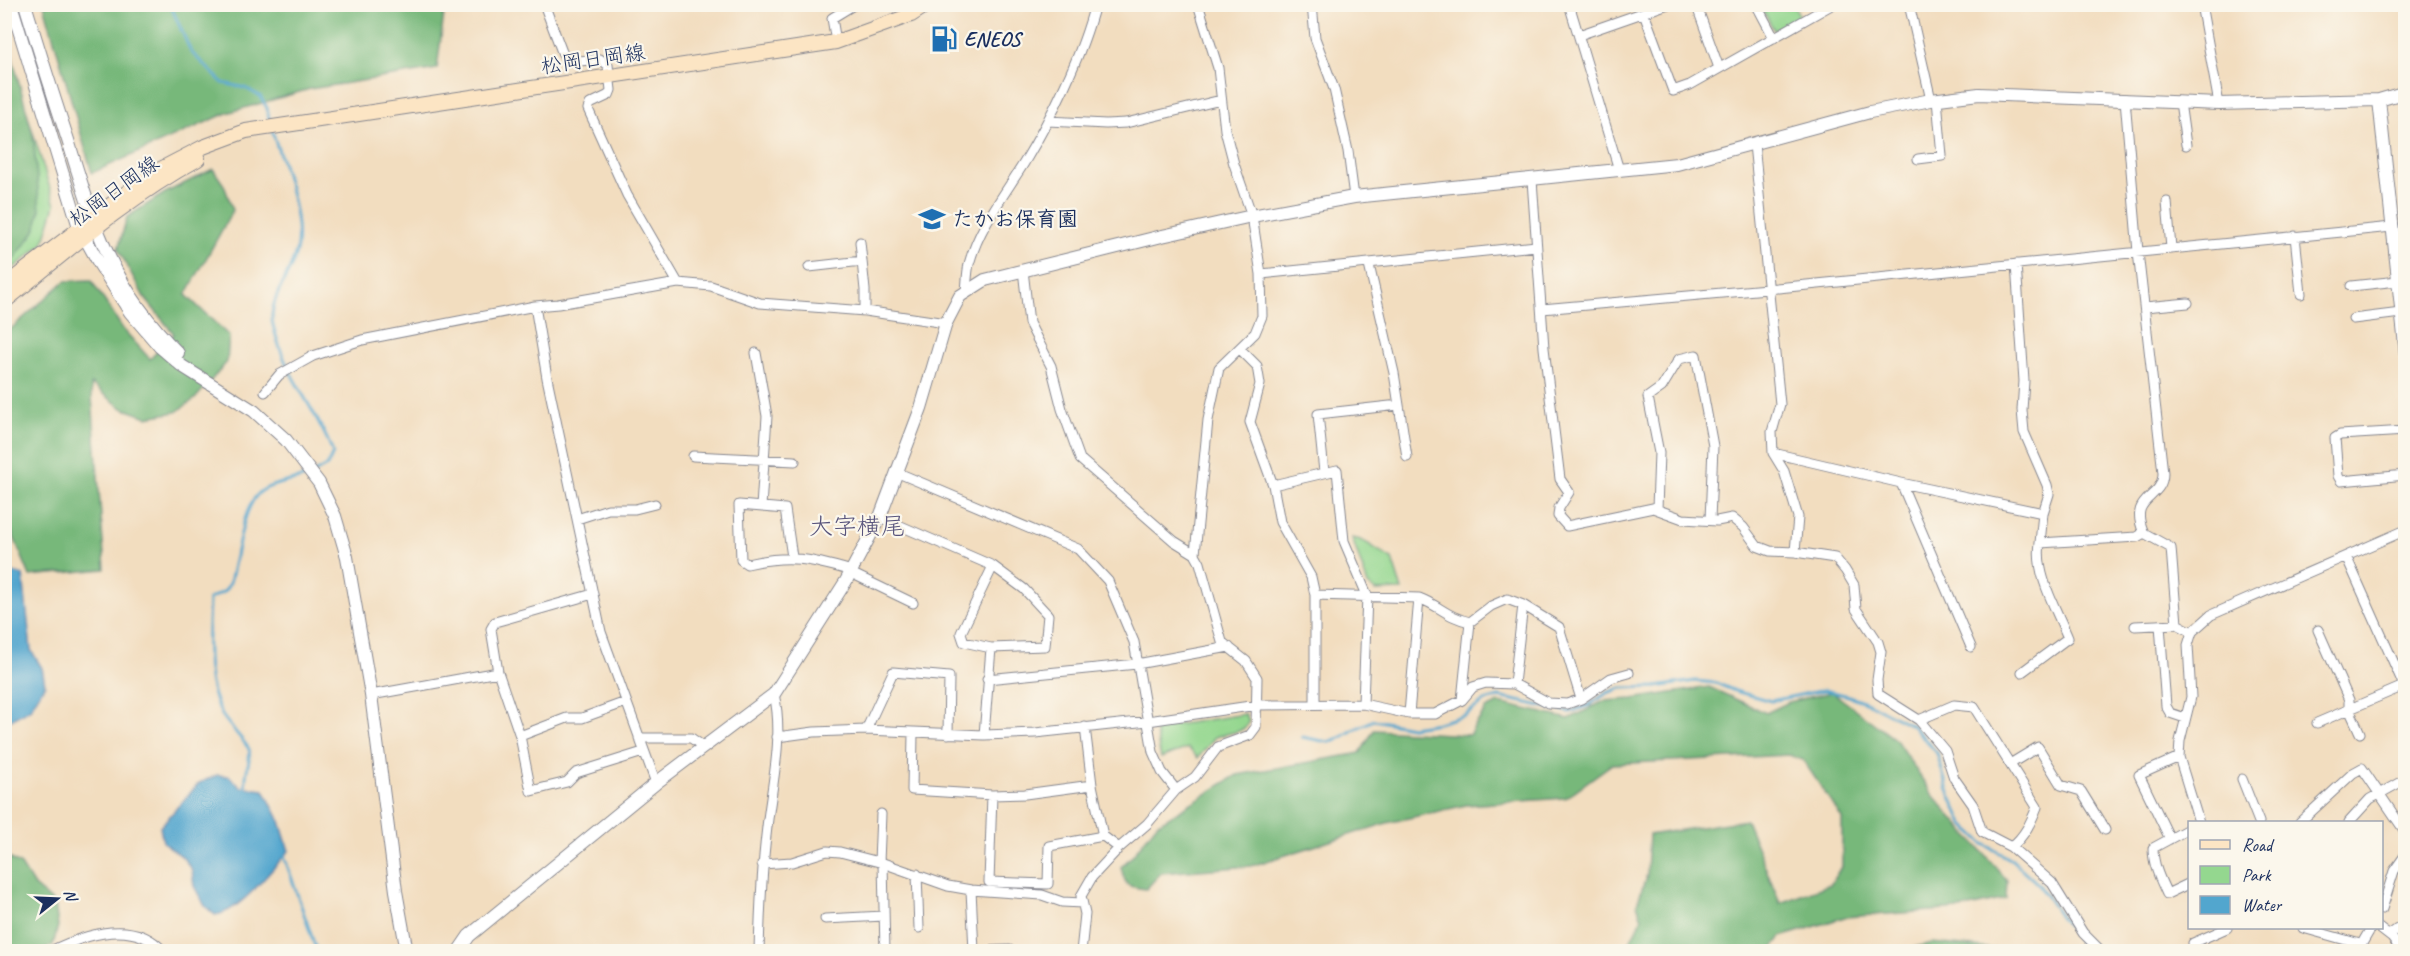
<svg xmlns="http://www.w3.org/2000/svg" width="2410" height="956" font-family="Caveat,'Klee One',sans-serif">
<rect width="100%" height="100%" fill="#fbf7ec"/>
<filter id="ink" filterUnits="userSpaceOnUse"><feTurbulence type="fractalNoise" baseFrequency=".0167" numOctaves="2"/><feDisplacementMap in="SourceGraphic" scale="12" xChannelSelector="R" yChannelSelector="G"/><feConvolveMatrix kernelMatrix="1 2 1 2 8 2 1 2 1" color-interpolation-filters="sRGB"/></filter>
<filter id="wash" filterUnits="userSpaceOnUse"><feTurbulence type="fractalNoise" baseFrequency=".008" numOctaves="4" result="noise"/><feDisplacementMap in="SourceGraphic" scale="24" xChannelSelector="R" yChannelSelector="G"/><feGaussianBlur stdDeviation="1.35" result="paint"/><feColorMatrix in="noise" values="0 0 0 0 0 0 0 0 0 0 0 0 0 0 0 0 0 1.4 0 .05"/><feComposite in="paint" operator="in"/></filter>
<g filter="url(#wash)">
<rect width="100%" height="100%" fill="#f2ddbf"/>
<!-- green -->
<path fill="#94d78f" stroke="#588376" stroke-width="1.5" d="M1760 5H1794L1800 17 1777 30H1774Z
M4 37 55 205 43 244 5 275Z
M1352 538C1368 540 1378 552 1392 559L1402 590 1376 591 1368 585Z
M1245 714 1249 720 1246 727 1239 731 1215 737 1198 758 1188 748 1161 758 1155 728Z"/>
<!-- forest -->
<path fill="#77b87a" stroke="#49746c" stroke-width="1.5" d="M44 5V4L445 5 437 69 310 89 227 113 92 173Z
M5 30 33 135 40 211 35 231 10 264 5 267Z
M213 169 224 185 233 210 186 295 229 336 227 362 195 399 176 412 147 417 122 408 91 384 105 569 30 576 5 516 4 335 65 281 91 280 123 329 150 359 174 334 144 297 118 249 127 217 165 193Z
M1709 687 1766 713 1789 702 1832 692 1896 740 1932 794 2007 880 2006 899 1960 909 1845 917 1781 937 1770 951H1625L1642 918 1637 904 1647 874 1649 835 1746 820 1780 903 1831 884 1842 865V818L1803 760 1789 755 1612 764 1565 798 1466 805 1387 823 1251 866 1161 873 1146 889C1125 886 1126 887 1121 867L1132 856 1157 824 1237 775 1360 753 1374 730 1469 735 1486 709 1499 703 1569 719 1604 701 1632 699Z
M5 855 21 865 34 886 55 904 58 926 53 945 41 951 5 952Z
M1932 943 2013 951H1900Z"/>
<!-- water -->
<path fill="#52a6ce" stroke="#366a96" stroke-width="1.5" d="M4 570 23 575 31 650 42 668 45 684 30 709 5 723Z
M217 775 229 776 241 787 264 790 280 821 289 851C270 870 241 912 215 915L205 906 194 886 192 870 184 858 163 842 160 827 199 783Z"/>
<g fill="none" stroke-linecap="round" stroke-linejoin="round">
<!-- stream -->
<path stroke="#52a6ce" stroke-width="3" d="M170 4 191 52 223 83 245 88 260 96 267 108 270 124
M272 130C282 164 301 210 297 246 294 272 271 293 272 320 273 327 276 335 278 342 291 384 318 412 333 453L327 466 314 473
M1302 737 1328 742 1342 737 1353 730 1374 720 1411 727 1438 723 1465 715 1485 701 1499 697 1570 712 1589 705 1607 693 1621 688 1656 687 1695 681 1716 683 1735 691 1771 701 1824 690 1849 696 1868 703 1913 726 1937 753 1947 788 1963 824 1984 844 2012 860 2039 885 2060 916 2088 952
M246 791C243 775 252 759 249 749 241 737 230 727 222 715 203 682 208 635 209 599L225 591 230 582C237 559 242 502 263 490 276 482 294 482 308 476
M283 853 317 952"/>
</g>
</g>
<g filter="url(#ink)">
<g fill="none" stroke-linecap="round" stroke-linejoin="round">
<!-- minor casing -->
<g stroke="#86868e" stroke-width="11">
<path id="minor" d="M544 4 562 52 569 62 600 59 608 65 611 90 609 95 590 104 588 109 627 195 678 283
M1312 4 1315 38 1334 89 1348 151 1354 197
M1569 4 1619 170
M1696 4 1719 68
M1756 4 1774 38
M1909 4 1931 100
M2201 4 2219 104
M1644 13 1673 91 1690 85 1833 4
M1579 35 1668 4
M836 42 832 18 855 4
M2125 99 2138 252 2163 473C2163 501 2127 495 2144 533L2171 548 2177 624
M2180 102 2186 145
M1048 121 1106 124 1126 123 1221 100
M1754 144 1780 404 1772 432 1773 453 1784 471 1798 517 1795 552
M1918 159 1942 156 1937 99
M1532 180 1544 348 1560 479 1569 492 1559 508 1558 516 1567 526 1653 508 1683 519 1717 521 1732 518 1743 527 1757 546 1770 551 1795 552 1835 558 1845 570 1854 585 1856 609 1878 642 1881 652 1877 680 1878 694 1919 720 1945 751 1954 778 1973 805 1982 832 2011 847 2052 883 2083 933 2102 952
M2167 202 2171 248
M2295 236 2301 294
M860 242 865 290V311
M2016 264 2024 381 2022 410 2024 432 2047 485 2049 494 2043 513 2040 543 2137 537 2144 533
M1369 265 1394 373 1407 457
M809 267 862 261
M1023 270 1029 323 1051 366 1062 409 1080 459 1174 541 1195 554 1200 563 1222 642 1246 661 1257 678 1256 727 1250 735 1218 747 1195 777 1176 790 1147 824 1119 848 1092 877 1081 896 1085 914 1081 952
M1261 274 1536 246
M2351 286 2398 281
M966 291C967 282 967 273 969 264 979 227 1004 195 1024 163 1051 118 1082 56 1095 4
M535 306 547 378 601 632 656 783
M2145 307 2188 303
M1542 309 1767 289 2392 227
M2353 319 2401 313
M1240 349 1257 366 1260 384 1250 422 1273 485 1280 522 1311 577 1315 595V704
M756 353 767 416 761 507
M265 392 279 375 313 356 362 340 535 306 558 304 678 283 711 286 760 303 865 311 946 323
M2406 431 2340 435 2335 438 2338 476 2341 481 2406 475
M1773 453 1901 483 2043 513
M693 456 795 461
M896 472 1078 549 1108 581 1134 642 1153 752 1162 772 1176 790
M1324 472 1318 414 1399 405
M1901 483 1971 647
M1273 485 1337 470 1344 541 1367 595 1363 704
M1657 509 1659 453 1648 397 1662 387 1679 359 1696 355 1713 446 1710 520
M880 517 993 566 1024 589 1048 615 1045 646 991 648 964 642 961 633 993 566
M577 519 608 509H635L655 504
M1195 554 1208 420 1219 368 1255 333 1262 316 1261 274 1252 216 1234 164 1225 130 1218 68 1198 4
M2346 556 2406 690
M792 557 785 509 739 505 741 560 747 564C790 554 810 559 852 571
M851 573 913 603
M593 594 495 622 491 629 498 672 520 736 531 791 567 782 576 773 643 752
M1315 595 1419 598C1440 606 1447 617 1470 622L1491 606 1507 599 1523 605 1559 627 1581 699 1611 678 1629 673
M2160 625 2166 706 2170 713 2185 718
M2135 626 2177 624 2192 632
M2318 630 2349 700V709L2360 733
M2022 672 2068 638C2056 608 2035 575 2040 543
M987 679 1137 664 1229 647
M1514 684 1523 605
M371 695 498 672
M1462 700 1470 622
M1409 714 1419 598
M1919 720 1954 705 1974 707 2037 807C2031 822 2025 836 2011 847
M2317 723 2406 685
M1085 727 1092 785 1103 836 1119 848
M866 730 893 672 949 677 948 734
M913 733 912 790 992 795 1025 794 1092 785
M984 735 991 648
M520 736 567 718H582L626 702
M777 737 814 732 866 730 984 735 1035 733 1148 721 1257 705 1363 704 1409 714H1435L1462 700 1473 687 1486 683 1514 684 1549 703 1567 704 1581 699
M639 738H691L704 747
M2010 764 2038 747 2061 785 2081 791 2105 830
M2242 779 2259 822
M992 795 989 882 1048 884 1049 846 1103 836
M2199 822 2179 757 2180 741 2191 697 2188 645 2192 632 2211 615 2406 530
M2300 822 2353 773 2362 768 2406 833
M2349 822 2370 799 2406 779
M2190 828 2153 848C2153 865 2160 879 2167 894L2190 883
M2170 839 2139 775 2179 757
M879 862 881 814
M883 863 885 952
M762 864 792 862 827 851 840 852 883 863 948 886 971 890 1042 895 1062 902 1082 903
M917 874 919 928
M971 890 974 951 1010 950
M2382 909 2394 871 2406 854
M825 919 884 916
M2303 928 2360 944
M2379 928 2392 938 2403 952
M2389 935 2406 923
M49 952C83 935 134 917 164 952
M759 952C760 910 762 868 767 827 772 784 784 736 774 694
M2197 952 2193 943 2227 928
M2357 952 2371 928"/>
</g>
<!-- tertiary casing -->
<g stroke="#86868e" stroke-width="14">
<path id="tertiary" d="M11 4 79 227 100 265 130 312 160 347 182 366 254 411 286 440 319 483 335 516 347 557 371 695 396 891 407 952
M25 4C39 50 53 95 68 140 95 228 111 286 178 353
M2379 100 2406 355
M458 952 469 936 656 783 774 694 846 581 880 517 921 408 946 323 960 296 985 280 1162 236 1252 216 1354 197 1677 164 1870 112 1931 100 1979 94 2219 104 2379 100 2406 92"/>
</g>
<!-- secondary casing -->
<g stroke="#86868e" stroke-width="16">
<path id="secondary" d="M4 286 151 174 203 147 246 131 836 42 911 15 928 4
M4 302C67 251 127 198 198 159"/>
</g>
<!-- minor -->
<use href="#minor" stroke="#fff" stroke-width="9"/>
<!-- tertiary -->
<use href="#tertiary" stroke="#fff" stroke-width="12"/>
<!-- secondary -->
<use href="#secondary" stroke="#fce5c4" stroke-width="14"/>
</g>
</g>
<!-- icons -->
<defs>
<g id="fuel-bare" transform="scale(2.07)"><path d="M-5.5-6h7V0h2V4h1.3V-2.5L3-4.5l.8-.8L6-3V5H2.5V1h-1V6h-7ZM-4.2-4.7v3.2H.2V-4.7Z" fill="#1f6fb2" stroke="#fbf7ec" stroke-width="2.5" paint-order="stroke"/></g>
<g id="school-bare" transform="scale(2.07)"><path d="M0-5L7-2L0 1L-7-2ZM-4 1L0 2.5L4 1V4Q0 6-4 4Z" fill="#1f6fb2" stroke="#fbf7ec" stroke-width="2.5" paint-order="stroke"/></g>
</defs>
<g fill-rule="evenodd">
<use href="#fuel-bare" x="944" y="39"/>
<use href="#school-bare" x="932" y="219"/>
</g>
<g text-anchor="middle" dominant-baseline="central" stroke-width="4.5" stroke-linejoin="round" paint-order="stroke">
<!-- poi labels -->
<g font-size="21" font-weight="bold" fill="#1b2f5e" stroke="#fbf7ec" text-anchor="start">
<text x="964" y="39">ENEOS</text>
<text x="952" y="219">たかお保育園</text>
</g>
<!-- street labels -->
<g font-size="21" fill="#1b2f5e" stroke="#fbf7ec">
<text transform="translate(593 59) rotate(-8)">松岡日岡線</text>
<text transform="translate(114 191) rotate(-36)">松岡日岡線</text>
</g>
<!-- quarter labels -->
<g font-size="24" fill="#58547c" stroke="#fbf7ec">
<text x="857" y="526">大字横尾</text>
</g>
</g>
<!-- margin -->
<rect width="2410" height="956" fill="none" stroke="#fbf7ec" stroke-width="24"/>
<!-- legend -->
<rect x="2188" y="821" width="195" height="108" fill="#fbf7ec" stroke="#a1a7b3" stroke-width="1.5"/>
<rect x="2200" y="840" width="30" height="9" fill="#fce5c4" stroke="#a1a7b3" stroke-width="1.5"/>
<text x="2242" y="851" font-size="18" fill="#1b2f5e">Road</text>
<rect x="2200" y="866" width="30" height="18" fill="#94d78f" stroke="#a1a7b3" stroke-width="1.5"/>
<text x="2242" y="881" font-size="18" fill="#1b2f5e">Park</text>
<rect x="2200" y="896" width="30" height="18" fill="#52a6ce" stroke="#a1a7b3" stroke-width="1.5"/>
<text x="2242" y="911" font-size="18" fill="#1b2f5e">Water</text>
<!-- north arrow -->
<g transform="translate(57 899) rotate(72)" stroke="#fbf7ec" stroke-width="4.5" paint-order="stroke">
<path d="M0-4.5L10 22L0 15L-10 22Z" fill="#1b2f5e"/>
<text y="-9" font-size="16" font-weight="bold" text-anchor="middle" fill="#1b2f5e">N</text>
</g>
</svg>
